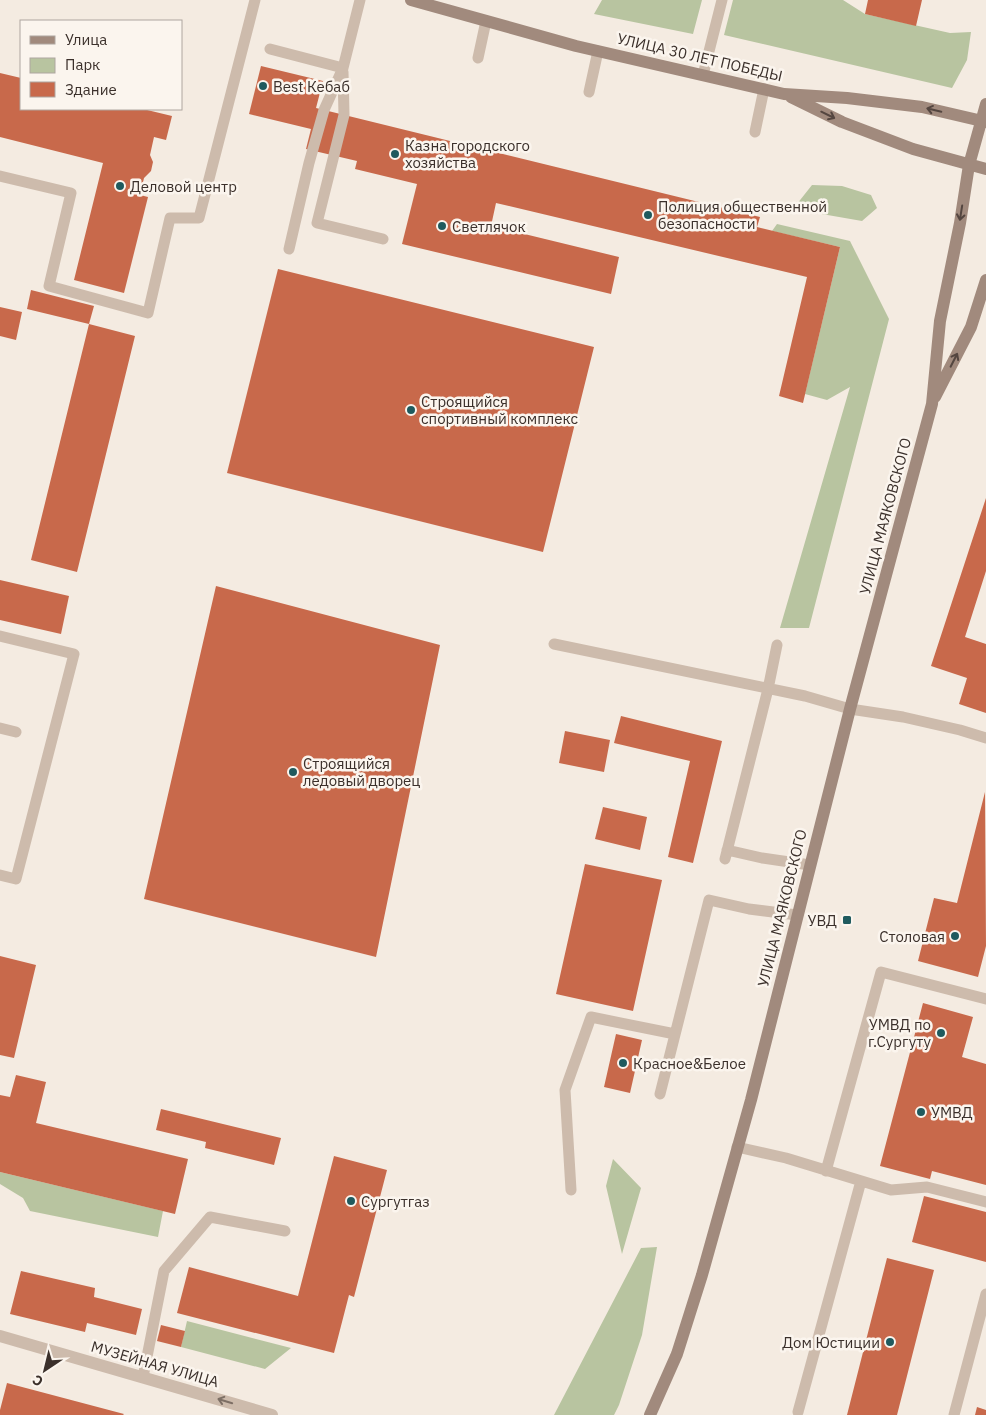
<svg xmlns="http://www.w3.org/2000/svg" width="986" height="1415" font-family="'IBM Plex Sans',sans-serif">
<rect width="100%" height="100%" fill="#f4ebe1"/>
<!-- green -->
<path fill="#b8c4a0" d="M602 0H702L693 34 594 14Z
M733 0H843L865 14 950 33 971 32 967 60 952 88 724 35Z
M812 185 842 186 871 195 877 208 862 221 793 209Z
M777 224 850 241 889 319 809 628H780L850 387 827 400 805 394 840 247 772 231Z
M613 1159 641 1188 622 1254 606 1186Z
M0 1172 163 1211 158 1237 30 1211 23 1198 0 1184Z
M657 1247 642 1335 619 1405 614 1415H554L641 1248Z
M187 1321 291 1348 265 1369 181 1347Z"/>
<!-- building -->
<path fill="#c8694b" d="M868 0H922L916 26 865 14Z
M261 66 323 81 316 108 760 217 757 227 840 247 803 403 779 396 807 277 496 203 491 226 619 257 611 294 402 244 417 184 355 169 357 161 306 149 311 129 249 114Z
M0 73 21 78V109H143L172 116 166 140 154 137 150 155 153 162 151 171 144 178 140 195 148 197 124 293 74 280 103 163 0 137Z
M278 269 594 347 543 552 227 473Z
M31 290 94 306 89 324 27 309Z
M0 307 22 312 16 340 0 336Z
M89 324 135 336 77 572 31 560Z
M986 498V571L965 637 986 644V713L959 704 967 678 931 666Z
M0 580 69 596 61 634 0 620Z
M216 586 440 645 376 957 144 899Z
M621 716 722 741 693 863 668 857 690 761 614 743Z
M565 731 610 740 604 772 559 763Z
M985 792 986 946 978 977 918 961 934 898 957 903Z
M603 807 647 817 640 850 595 839Z
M585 864 662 880 633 1011 556 994Z
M0 956 36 965 14 1058 0 1055Z
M923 1003 973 1017 962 1057 986 1064V1185L932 1171 930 1179 880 1166Z
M616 1034 642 1040 630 1093 604 1087Z
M16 1075 46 1082 36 1123 188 1159 175 1214 0 1172V1095L10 1097Z
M161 1109 281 1138 274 1165 205 1148 206 1142 156 1130Z
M334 1156 387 1170 354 1297 349 1295 334 1353 177 1313 189 1267 298 1296Z
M924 1196 986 1212V1262L912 1242Z
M887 1258 934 1270 897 1415H847Z
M21 1271 95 1288 94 1297 142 1309 136 1335 87 1323 85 1332 10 1314Z
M161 1325 185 1331 181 1347 157 1341Z
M7 1383 124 1414 123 1415H0V1410Z
M977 1407 986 1410V1415H975Z"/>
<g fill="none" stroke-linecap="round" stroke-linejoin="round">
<!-- lane -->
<path stroke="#cdbbac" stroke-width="11" d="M270 49 343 68
M478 58 486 21
M343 72 344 115 317 223 383 239
M703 75 722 0
M589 92 598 51
M755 132 764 89
M0 176 71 193 49 286 148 313 170 218H199L255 0
M289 249 309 163 324 110 343 68 360 0
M0 636 74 654 16 879 0 875
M554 644 805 696 850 709 903 717 960 730 986 738
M0 728 16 732
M727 850 762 858 810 865
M725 859 768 689 777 645
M660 1094 709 900 749 909 797 915
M737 1147 786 1158 891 1190 927 1187 986 1202
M826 1171 881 972 986 999
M571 1190 565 1090 591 1017 675 1034
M143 1377 164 1271 210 1217 285 1231
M798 1412 861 1181
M954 1415 986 1294"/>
<!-- street -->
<path stroke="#cdbbac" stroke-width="12" d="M0 1336 272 1415"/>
<!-- secondary -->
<path stroke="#a18a7d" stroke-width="12" d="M411 0 576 46 784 94 847 98 922 107 986 122
M791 97 842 122 913 149 986 169
M935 397 971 327 986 280
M650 1415 677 1354 702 1275 751 1100 850 709 932 404 940 321 960 223 969 165 986 104"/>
</g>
<!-- one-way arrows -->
<defs><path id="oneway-shaft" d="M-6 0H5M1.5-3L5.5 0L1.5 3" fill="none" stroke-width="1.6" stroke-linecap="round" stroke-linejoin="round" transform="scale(1.25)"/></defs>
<g stroke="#544640">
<use href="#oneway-shaft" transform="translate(934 110) rotate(-167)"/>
<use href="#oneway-shaft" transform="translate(828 115) rotate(26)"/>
<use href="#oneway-shaft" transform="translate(961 213) rotate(99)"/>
<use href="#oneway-shaft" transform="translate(954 360) rotate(-63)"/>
</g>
<use stroke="#7d6f65" href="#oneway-shaft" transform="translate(225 1401) rotate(-163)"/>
<!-- markers -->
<g fill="#1f5a5e" stroke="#fbf5ee" stroke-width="2">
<circle cx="263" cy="86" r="5"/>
<circle cx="395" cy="154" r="5"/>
<circle cx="120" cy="186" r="5"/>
<circle cx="648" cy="215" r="5"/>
<circle cx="442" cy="226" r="5"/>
<circle cx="411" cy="410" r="5"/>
<circle cx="293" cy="772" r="5"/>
<rect x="842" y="915" width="10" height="10" rx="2.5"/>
<circle cx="955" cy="936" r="5"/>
<circle cx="941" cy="1033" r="5"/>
<circle cx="623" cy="1063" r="5"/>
<circle cx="921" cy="1112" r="5"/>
<circle cx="351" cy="1201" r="5"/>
<circle cx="890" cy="1342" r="5"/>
</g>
<g text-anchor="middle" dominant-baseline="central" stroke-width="5" stroke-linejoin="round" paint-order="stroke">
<!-- street labels -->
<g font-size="15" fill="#3b302b" stroke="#fbf5ee">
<text transform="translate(700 57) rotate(13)">УЛИЦА 30 ЛЕТ ПОБЕДЫ</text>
<text transform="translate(885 516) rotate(-75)">УЛИЦА МАЯКОВСКОГО</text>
<text transform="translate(782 908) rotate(-76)">УЛИЦА МАЯКОВСКОГО</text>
<text transform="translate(155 1364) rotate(16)">МУЗЕЙНАЯ УЛИЦА</text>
</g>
<!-- poi labels -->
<g font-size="15" fill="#3b302b" stroke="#fbf5ee" text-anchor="start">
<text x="273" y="86">Best Кебаб</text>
<text x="405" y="145">Казна городского<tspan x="405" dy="17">хозяйства</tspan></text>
<text x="130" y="186">Деловой центр</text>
<text x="658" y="206">Полиция общественной<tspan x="658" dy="17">безопасности</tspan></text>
<text x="452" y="226">Светлячок</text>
<text x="421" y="401">Строящийся<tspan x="421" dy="17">спортивный комплекс</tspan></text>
<text x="303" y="763">Строящийся<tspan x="303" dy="17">ледовый дворец</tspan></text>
<text x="837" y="920" text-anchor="end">УВД</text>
<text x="945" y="936" text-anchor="end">Столовая</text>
<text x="931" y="1024" text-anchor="end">УМВД по<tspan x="931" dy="17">г.Сургуту</tspan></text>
<text x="633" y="1063">Красное&amp;Белое</text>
<text x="931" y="1112">УМВД</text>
<text x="361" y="1201">Сургутгаз</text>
<text x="880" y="1342" text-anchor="end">Дом Юстиции</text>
</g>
</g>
<!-- legend -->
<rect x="20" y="20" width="162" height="90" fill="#fbf5ee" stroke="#aea6a0"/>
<rect x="30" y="36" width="25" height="8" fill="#a18a7d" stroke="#aea6a0"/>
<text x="65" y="45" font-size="15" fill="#3b302b">Улица</text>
<rect x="30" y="58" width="25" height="15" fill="#b8c4a0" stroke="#aea6a0"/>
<text x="65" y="70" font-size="15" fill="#3b302b">Парк</text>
<rect x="30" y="82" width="25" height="15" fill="#c8694b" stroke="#aea6a0"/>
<text x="65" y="95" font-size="15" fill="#3b302b">Здание</text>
<!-- north arrow -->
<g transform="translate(45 1370) rotate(215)" stroke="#fbf5ee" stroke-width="4" paint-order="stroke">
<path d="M0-4L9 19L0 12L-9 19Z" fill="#3b302b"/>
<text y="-8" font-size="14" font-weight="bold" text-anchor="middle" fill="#3b302b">С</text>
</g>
</svg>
